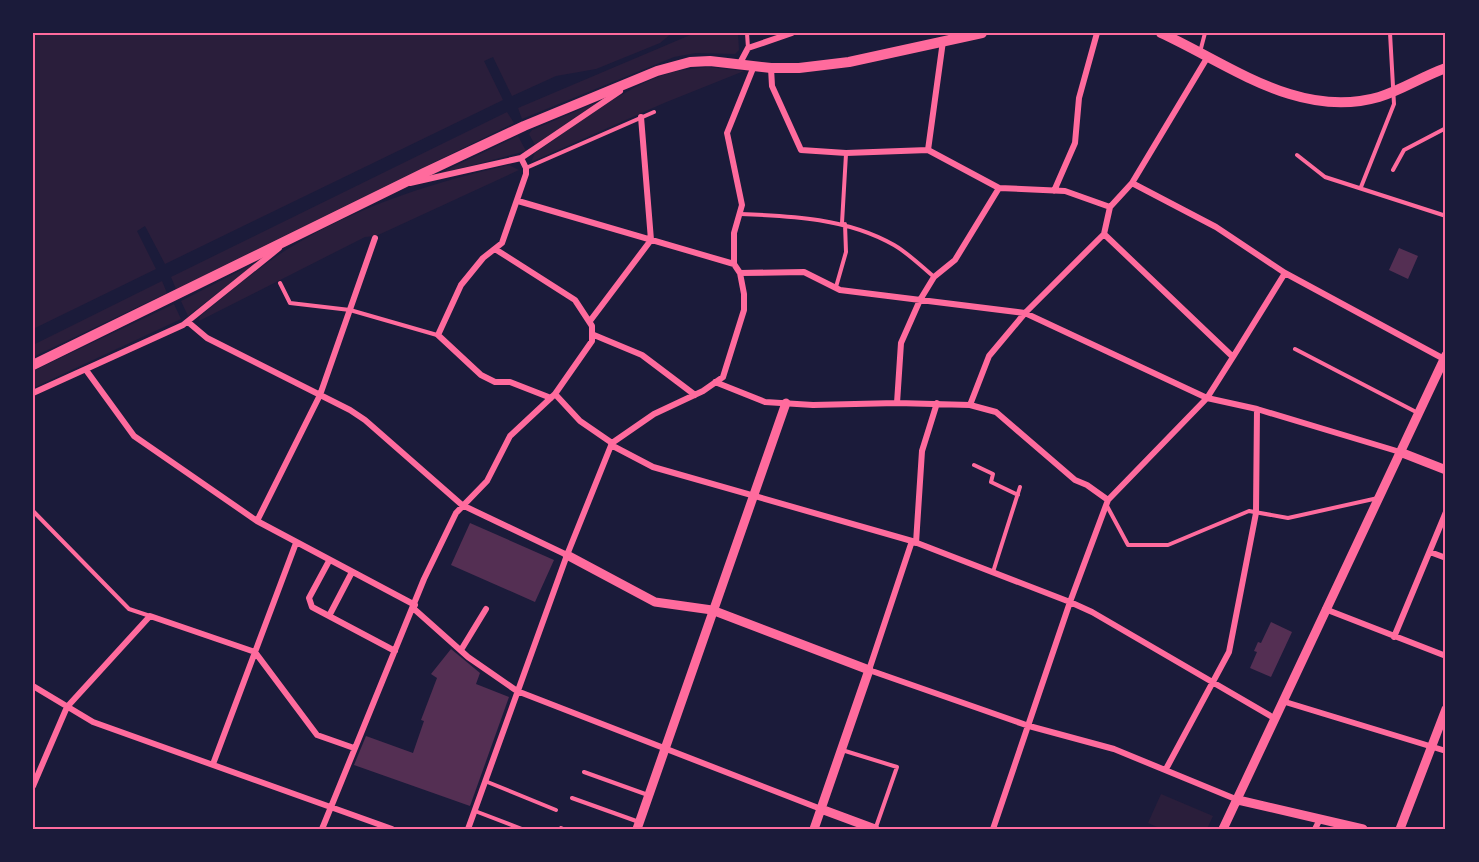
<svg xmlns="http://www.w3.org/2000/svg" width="1479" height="862" font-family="'DejaVu Sans',sans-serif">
<rect width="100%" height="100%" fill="#1b1b3a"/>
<!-- green -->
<path fill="#2a1e3b" d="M33 33H672L660 43 596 69 556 76 512 96 493 57 484 61 503 100 165 264 145 226 137 231 156 269 33 329Z
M695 33H738L739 50 735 54 696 53 674 57 522 119 518 108Z
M707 67 744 71 664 103 531 162 535 153C575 126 615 93 661 76 675 70 692 69 707 67Z
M598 102 535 145 529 134 532 130Z
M507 112 514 123 176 289 171 277Z
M518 136 526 151 436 175Z
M509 165 519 170 376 236 365 237 199 321 200 316C233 290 266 260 303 240 370 202 436 182 509 165Z
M259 261 188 316 181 301Z
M162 281 167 293 33 357V345Z
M174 304 181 319 33 388V371Z
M1161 794 1213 816 1207 829H1162L1148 823Z"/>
<!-- building -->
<path fill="#542f53" d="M1399 248 1418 256 1408 279 1389 270Z
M470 523 554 560 535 602 451 565Z
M1271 622 1292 632 1271 677 1250 668 1257 652 1254 651 1258 642 1261 643Z
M451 649 480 673 476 684 509 697 470 806 354 765 366 736 413 753 424 721 421 720 437 678 431 674Z"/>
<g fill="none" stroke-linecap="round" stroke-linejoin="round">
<!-- service -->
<path stroke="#ff6b9d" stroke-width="4" d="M747 33 748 48
M1200 52 1205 33
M1297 155 1325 177 1446 216
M526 168 654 112
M1393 170 1404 150 1446 128
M1361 187 1394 104 1390 33
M740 214C792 216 847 218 894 245 908 253 921 266 934 277
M842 223 846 154
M280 283 290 303 350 310 437 335
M836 287 846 252 845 224
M1295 349 1418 413
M974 465 993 474 991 482 1018 495
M1107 506 1128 545H1168L1249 511 1288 518 1378 498
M33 511 129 609 150 616
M993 572 1020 487
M842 750 897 767 876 827
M584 772 648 795
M485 781 556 810
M572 798 639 822
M475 811 522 829
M561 828 563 829"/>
<!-- minor -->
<path stroke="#ff6b9d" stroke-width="6" d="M740 63 748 48 792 33
M771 68 772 86 801 150 846 153 928 150 999 188 1065 191 1110 207
M928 150 943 41
M521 158 526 168V174L502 243 483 258 461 285 438 335 481 375 495 382H510L551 398
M410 183 521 158 620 91
M1132 183 1216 227 1285 273 1444 359
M1054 191 1075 143 1079 98 1097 33
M518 201 734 264
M740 273 804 272 840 290 1025 313 1207 398 1257 409 1400 452
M590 321 651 240 641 117
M188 322 207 338 350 410 365 420 462 505 567 555
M594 335 642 355 695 395
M1233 357 1285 273
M86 370 134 436 257 521 415 605
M715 382 765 402 813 405 897 403 970 405 996 412 1075 480 1087 485 1108 500
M33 393 183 325 279 248
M555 394 580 421 612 443
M897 403 901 343 920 300 934 277 955 260 999 188
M970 405 989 356 1025 313 1104 234
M611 445 653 467 912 541 1070 602 1092 612 1274 718
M257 521 320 395 375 238
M912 541 869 670 1029 726 1114 749 1238 800
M916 543 922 451 937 403
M1430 552 1446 558
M329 561 309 598 312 607 395 651
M413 608 468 657 517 691 821 809
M1325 609 1446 656
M329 616 352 572
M1394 637 1446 512
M461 650 486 609
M33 686 93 722 392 829
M1282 701 1446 751
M213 764 296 543
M1166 769 1229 652 1256 513 1257 409
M33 786 67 707 150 616 255 652 317 735 354 748
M322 829 424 579 456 513 487 481 510 436 555 394 592 341V326L575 300 495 249
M468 829 567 555 612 443 654 414 703 391 723 377 744 310V294L740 273 734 264V233L742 205 727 133 754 66
M993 829 1070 602 1108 500 1207 398 1233 357 1104 234 1110 207 1132 183 1207 58
M1315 829 1320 819"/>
<!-- tertiary -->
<path stroke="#ff6b9d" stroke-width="9" d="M1400 452 1446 470
M567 555 655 602 712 610 869 670 814 829
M1238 800 1363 829
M821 809 875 829
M637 829 786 403
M1223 829 1446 355
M1400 829 1446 709"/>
<!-- secondary -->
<path stroke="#ff6b9d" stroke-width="10" d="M1161 33C1229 64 1299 120 1379 97 1402 90 1423 76 1446 68
M33 365 424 173 524 126 657 71 690 62 710 61 771 68H799L849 62 982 33"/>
</g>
<!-- border -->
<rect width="1479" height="862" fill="none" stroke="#1b1b3a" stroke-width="69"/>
<rect x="34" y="34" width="1410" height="794" fill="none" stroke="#ff6b9d" stroke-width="2"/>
</svg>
